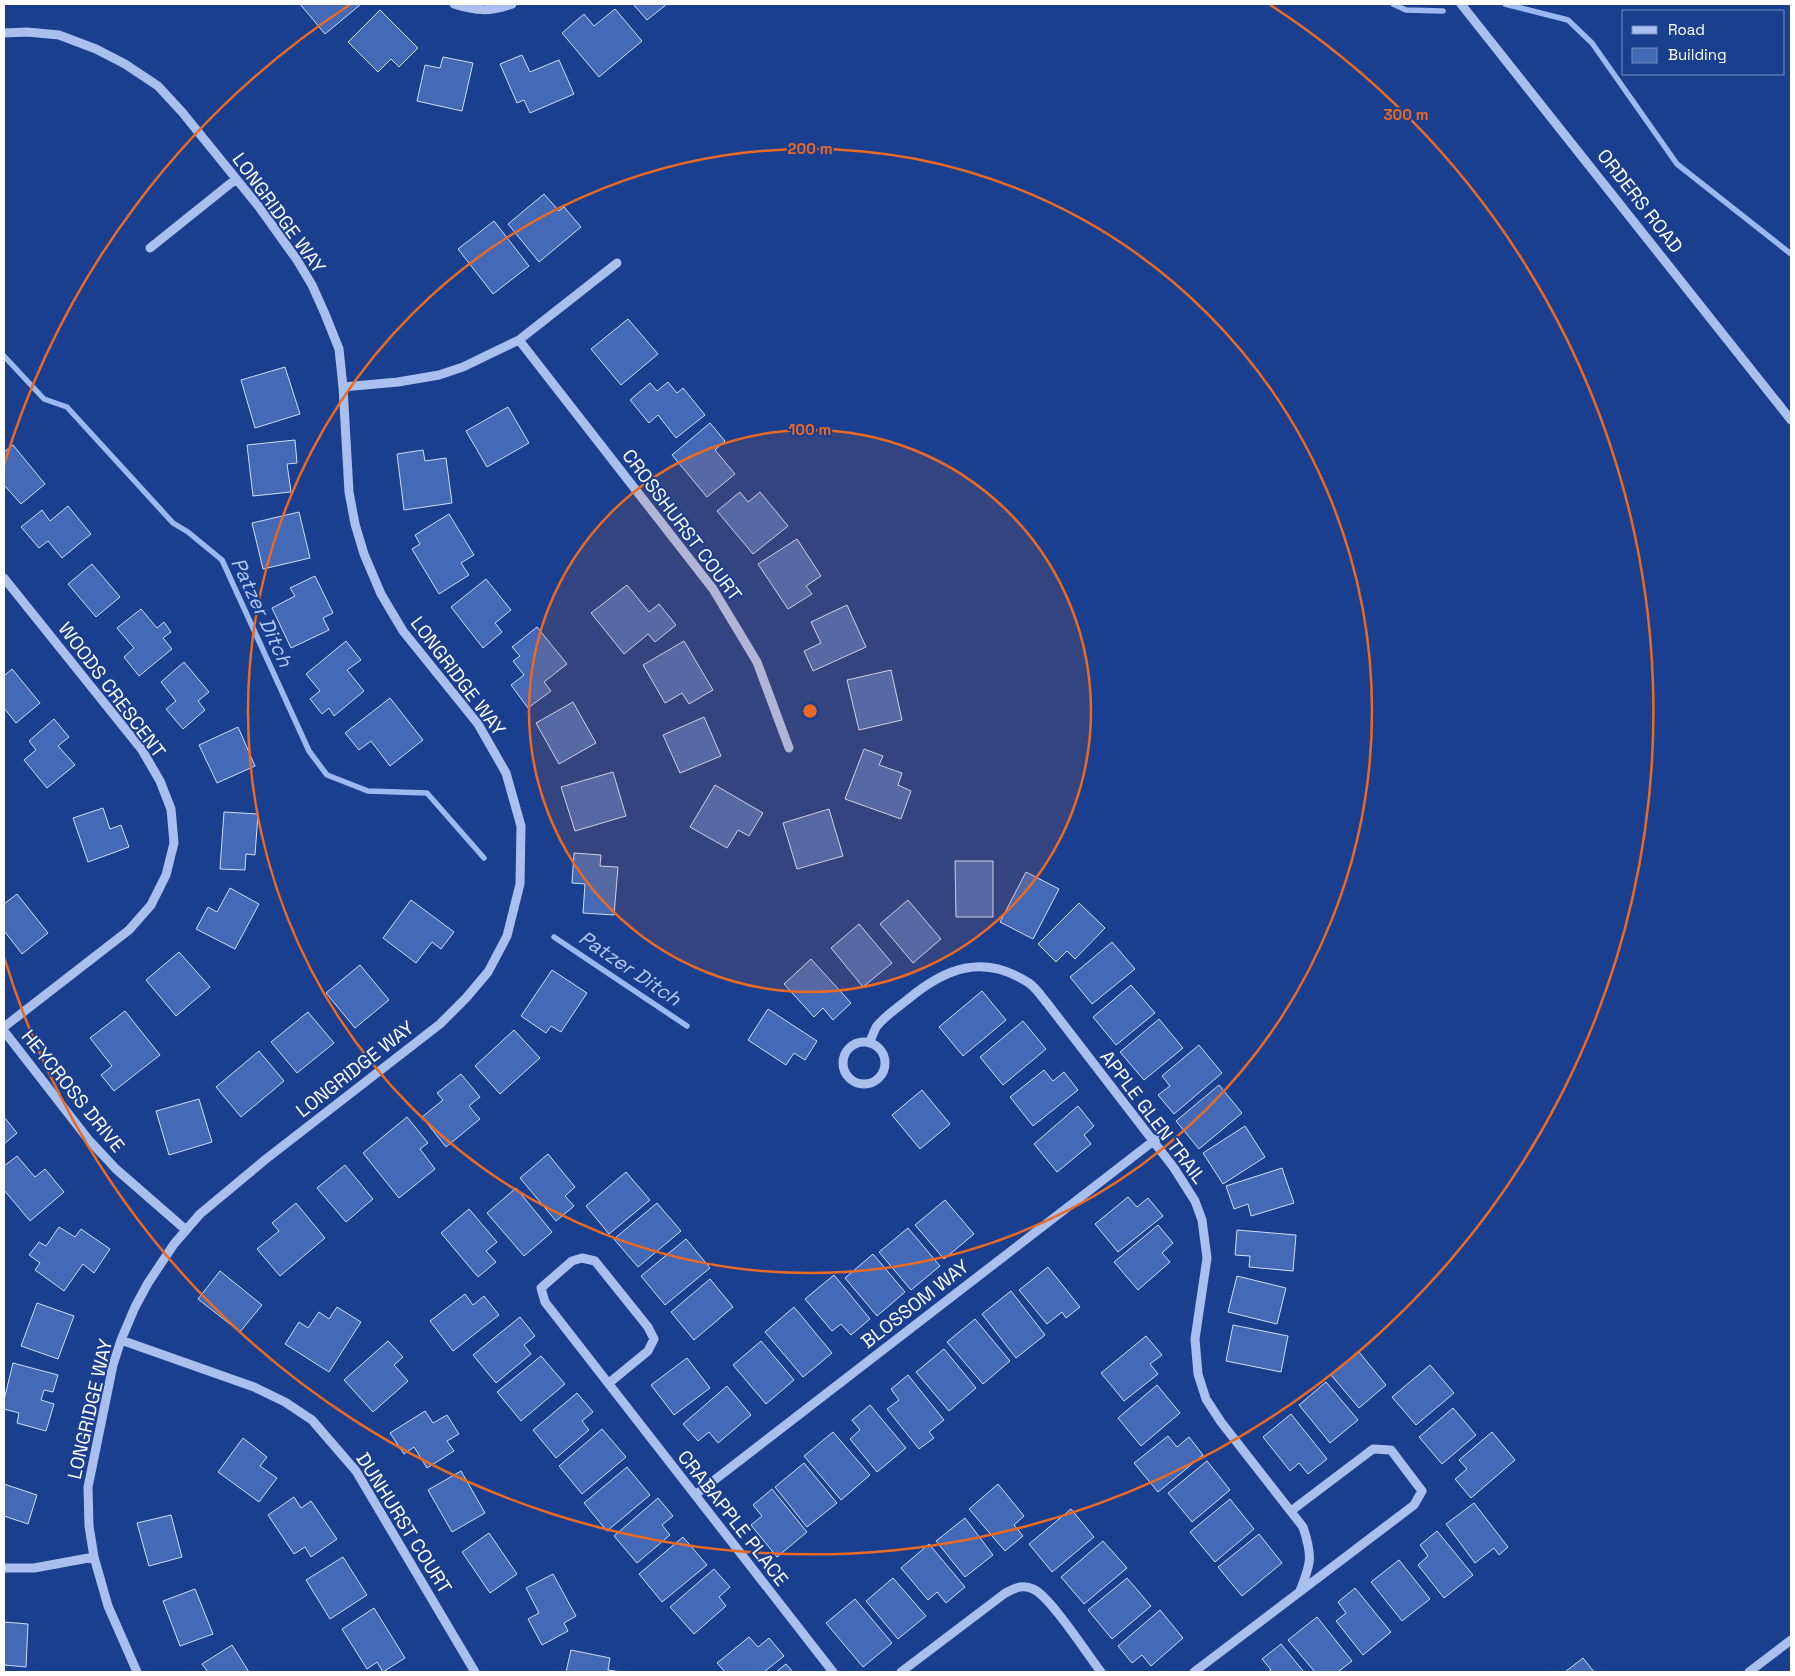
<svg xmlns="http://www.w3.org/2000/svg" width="1795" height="1676" font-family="'Space Grotesk',sans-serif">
<rect width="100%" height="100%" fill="#1b3f8f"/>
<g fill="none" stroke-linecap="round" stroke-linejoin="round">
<!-- stream -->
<path stroke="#9cb8f0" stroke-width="5.5" d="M1393 4 1406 10 1443 11
M1505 4 1568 20 1592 43 1677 164 1791 254
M4 356 44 399 67 407 173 523 188 532 222 560 309 751 327 775 368 791 427 793 484 858
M554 937 687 1026"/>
</g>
<!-- building -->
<path fill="#4469b7" stroke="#cfddfa" d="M300 4H361L325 34Z
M633 4H667L647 20Z
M615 9 642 41 599 77 562 33 584 14 594 26Z
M380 10 418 48 399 67 391 59 378 72 348 42Z
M522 55 530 72 559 60 574 94 530 113 524 100 517 103 500 64Z
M443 57 473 63 462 111 417 101 425 65 440 68Z
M544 194 559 211 564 207 581 227 539 262 508 224Z
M494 221 529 266 493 294 458 249Z
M628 319 658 354 621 385 591 349Z
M285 367 300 414 255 428 241 380Z
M668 382 677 393 683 388 705 415 676 438 658 415 649 423 630 400 650 383 657 391Z
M508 407 529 443 487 467 466 431Z
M710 423 725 441 715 450 735 474 707 497 672 455Z
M295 440 297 463 287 464 291 492 253 496 247 445Z
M13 445 45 484 21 504 4 485V452Z
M423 450 425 461 446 458 452 503 404 510 397 454Z
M740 492 748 502 760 492 788 526 753 554 717 511Z
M68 506 91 534 62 558 48 541 39 548 21 527 42 510 50 521Z
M299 512 310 558 263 569 252 523Z
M449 514 474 555 461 563 469 575 439 594 412 549 420 544 415 535Z
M797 539 821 576 806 586 812 594 788 609 758 564Z
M92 564 120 597 96 617 68 584Z
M315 576 333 613 323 618 329 630 291 648 272 608 295 596 290 588Z
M486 579 511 610 495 623 502 632 483 648 451 607Z
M627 585 649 612 659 604 676 625 655 642 648 634 624 654 591 613Z
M847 605 866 647 813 671 804 651 821 643 811 622Z
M141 609 157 628 164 622 171 632 163 638 172 649 139 676 124 657 134 648 117 628Z
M537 627 567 664 544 682 551 691 528 708 511 685 524 675 513 661 520 656 512 647Z
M346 641 361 660 347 670 364 691 334 716 329 708 322 714 310 699 320 691 306 674Z
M684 641 713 690 689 704 682 693 665 703 643 665Z
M184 662 209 692 198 701 205 710 183 729 166 709 176 701 161 682Z
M12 669 40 703 16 723 4 708V676Z
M891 670 902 720 859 730 847 680Z
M390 698 423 740 390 766 371 741 359 750 345 733Z
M573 702 596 743 559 764 536 723Z
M704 717 721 756 680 773 663 735Z
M54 719 69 737 58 746 75 765 47 788 24 760 36 750 29 741Z
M238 727 255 766 217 783 199 745Z
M864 749 883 756 879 765 902 773 898 785 911 791 901 819 845 799Z
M613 772 626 816 575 831 561 787Z
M715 785 763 813 749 836 738 830 727 848 690 827Z
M103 808 110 829 121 825 129 847 88 862 73 818Z
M829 809 843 856 797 869 783 823Z
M224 812 258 814 255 855 246 854 245 870 220 869Z
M574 853 601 855 600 866 618 867 614 915 583 913 585 884 572 883Z
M955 861H993V917H956Z
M1026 872 1059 889 1033 939 1000 922Z
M230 888 259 904 235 949 196 929 208 907 217 912Z
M17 894 48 933 22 954 5 932 4 933V904Z
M411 900 454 932 441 949 432 942 416 963 383 938Z
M908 900 941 939 913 963 880 924Z
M1079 903 1105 928 1075 959 1067 951 1056 962 1038 944Z
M859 924 892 963 863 987 831 948Z
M1112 942 1135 969 1092 1004 1070 977Z
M179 952 210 987 176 1016 146 980Z
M811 959 851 1003 833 1020 823 1008 814 1017 784 984Z
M360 965 389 1000 355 1028 326 993Z
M552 970 587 993 561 1032 551 1026 546 1033 521 1016Z
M1131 985 1155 1013 1116 1045 1093 1017Z
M982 991 1006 1020 963 1056 939 1027Z
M768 1009 817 1041 805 1060 794 1053 786 1065 748 1040Z
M125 1011 160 1055 114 1091 101 1075 112 1066 90 1038Z
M308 1012 334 1043 297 1073 271 1042Z
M1159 1019 1183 1048 1144 1080 1120 1052Z
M1023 1021 1046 1049 1003 1085 980 1057Z
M514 1030 540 1058 500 1094 475 1066Z
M1199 1045 1222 1073 1174 1114 1158 1095 1170 1086 1162 1076Z
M259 1051 284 1081 241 1117 216 1087Z
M1044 1070 1053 1081 1064 1072 1078 1090 1033 1126 1010 1097Z
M461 1074 480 1097 469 1106 480 1119 446 1147 422 1117 443 1100 437 1093Z
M1219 1085 1242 1113 1199 1149 1176 1121Z
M922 1090 950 1124 920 1149 892 1115Z
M199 1099 212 1142 169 1155 156 1111Z
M1078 1106 1094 1126 1084 1135 1091 1144 1057 1172 1034 1144Z
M4 1117 17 1133 4 1144Z
M407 1117 428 1143 420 1149 435 1169 399 1198 363 1153Z
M1245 1126 1265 1157 1223 1184 1203 1153Z
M548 1154 575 1187 565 1196 574 1206 556 1221 520 1178Z
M17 1156 35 1177 45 1169 64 1192 30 1221 4 1190V1166Z
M345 1165 373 1199 346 1222 317 1188Z
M1282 1168 1294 1203 1251 1216 1248 1204 1234 1209 1226 1186Z
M626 1172 650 1200 609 1234 586 1206Z
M516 1188 552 1232 524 1256 487 1213Z
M1128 1197 1137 1207 1148 1198 1163 1216 1118 1252 1095 1224Z
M945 1200 974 1234 944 1259 915 1225Z
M296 1203 325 1238 280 1276 257 1249 279 1231 272 1223Z
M657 1203 681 1231 638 1267 614 1239Z
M469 1209 497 1242 486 1251 496 1262 478 1277 441 1233Z
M1158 1225 1173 1243 1162 1253 1170 1262 1138 1290 1114 1262Z
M59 1227 75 1237 81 1229 110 1249 94 1273 83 1264 64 1291 35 1270 40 1263 29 1255 39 1242 46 1246Z
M908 1228 940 1266 911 1290 879 1252Z
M1237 1230 1296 1235 1293 1271 1249 1267 1250 1256 1235 1255Z
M686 1239 710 1268 665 1305 641 1276Z
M873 1254 905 1292 877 1316 845 1278Z
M1048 1267 1080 1307 1066 1318 1062 1312 1047 1324 1019 1290Z
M220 1271 262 1305 240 1332 198 1299Z
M834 1275 870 1319 851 1335 841 1324 832 1331 805 1299Z
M1237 1276 1286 1288 1277 1324 1228 1312Z
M710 1279 733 1307 694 1340 671 1312Z
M1011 1291 1045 1335 1016 1358 982 1314Z
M465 1294 473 1305 484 1296 499 1315 453 1351 430 1321Z
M37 1303 74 1316 58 1359 21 1346Z
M337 1307 361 1322 329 1372 285 1344 299 1322 308 1328 319 1312 329 1319Z
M794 1307 832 1353 803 1377 765 1332Z
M520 1317 535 1336 524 1345 531 1354 496 1383 473 1355Z
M975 1319 1010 1361 983 1384 947 1342Z
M1233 1325 1288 1336 1281 1372 1226 1361Z
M1146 1336 1162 1355 1150 1364 1158 1374 1124 1401 1101 1373Z
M388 1341 403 1357 394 1365 408 1381 373 1412 344 1380Z
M761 1341 794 1380 766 1404 733 1365Z
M944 1349 976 1388 949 1411 916 1372Z
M1359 1352 1386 1385 1359 1408 1331 1375Z
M541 1356 565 1384 521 1421 497 1392Z
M687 1358 710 1388 674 1415 651 1385Z
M13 1363 58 1375 53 1392 44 1390 41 1400 54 1404 46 1431 17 1423 19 1413 4 1409V1400Z
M1430 1365 1454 1393 1416 1425 1392 1397Z
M908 1375 944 1420 929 1432 934 1438 919 1449 887 1409 899 1400 891 1389Z
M1326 1382 1358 1420 1330 1443 1299 1405Z
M1157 1385 1180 1413 1141 1446 1118 1418Z
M727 1386 751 1415 718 1443 709 1432 698 1441 683 1424Z
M577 1393 593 1412 582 1421 589 1430 556 1458 533 1430Z
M870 1405 906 1448 877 1472 850 1439 860 1430 852 1420Z
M1453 1408 1476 1435 1442 1464 1419 1437Z
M425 1411 433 1423 447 1415 459 1434 447 1441 454 1451 427 1468 414 1447 404 1454 390 1433Z
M1291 1414 1327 1459 1308 1474 1299 1463 1290 1471 1263 1437Z
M602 1429 626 1457 582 1494 559 1466Z
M833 1432 870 1475 841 1500 804 1456Z
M1492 1432 1515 1460 1471 1498 1455 1479 1467 1469 1459 1460Z
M1168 1436 1177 1447 1189 1437 1203 1455 1158 1492 1134 1463Z
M243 1438 267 1457 260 1466 277 1478 259 1502 218 1472Z
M1207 1461 1230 1490 1192 1522 1168 1493Z
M804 1463 837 1503 807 1527 775 1487Z
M627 1467 650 1495 607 1531 584 1503Z
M461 1471 485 1513 452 1532 428 1490Z
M4 1484 37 1495 28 1524 4 1516Z
M998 1484 1024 1516 1014 1525 1023 1536 1005 1551 969 1509Z
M772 1489 807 1532 777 1557 751 1525 762 1516 753 1505Z
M294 1497 301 1508 311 1501 337 1539 311 1557 305 1547 294 1554 268 1515Z
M658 1498 673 1516 662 1525 670 1535 637 1563 614 1536Z
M1230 1499 1254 1529 1215 1562 1190 1532Z
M1474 1503 1508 1547 1499 1555 1494 1548 1475 1563 1446 1524Z
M1071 1509 1094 1537 1052 1572 1029 1544Z
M171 1515 182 1557 149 1566 137 1523Z
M965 1518 993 1555 965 1577 936 1541Z
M1437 1531 1473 1575 1444 1598 1418 1565 1428 1556 1420 1545Z
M489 1533 517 1574 490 1593 462 1552Z
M1259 1534 1282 1563 1242 1596 1218 1567Z
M683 1537 707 1565 662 1602 639 1574Z
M1103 1541 1127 1568 1084 1604 1061 1577Z
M929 1544 965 1587 946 1603 937 1592 928 1600 901 1568Z
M343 1557 367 1595 330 1619 306 1580Z
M1399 1560 1430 1599 1402 1621 1371 1582Z
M714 1569 730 1587 719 1597 726 1606 694 1634 670 1607Z
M553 1574 576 1616 564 1623 568 1631 542 1645 528 1619 539 1613 526 1588Z
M893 1578 926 1616 898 1639 866 1601Z
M1127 1578 1151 1606 1112 1639 1088 1610Z
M1355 1588 1391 1632 1363 1655 1336 1621 1346 1613 1338 1602Z
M195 1589 213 1634 180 1646 163 1601Z
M855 1599 892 1643 863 1667 826 1623Z
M374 1608 405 1658 383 1672 377 1662 367 1669 342 1629Z
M1160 1610 1183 1638 1151 1666 1142 1655 1132 1663 1118 1646Z
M1317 1617 1352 1661 1338 1672H1315L1288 1640Z
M4 1622 28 1624 26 1667 4 1665Z
M749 1637 758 1647 769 1638 784 1656 764 1672H725L717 1663Z
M1281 1644 1304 1672H1268L1271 1670 1262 1659Z
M232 1645 249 1672H208L202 1664Z
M571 1650 610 1658 608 1670 621 1672H566Z
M1583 1658 1594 1672H1565Z
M786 1664 793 1672H776Z"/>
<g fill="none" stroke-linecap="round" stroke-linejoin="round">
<!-- minor -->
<path stroke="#a9bfee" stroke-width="9" d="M454 4C476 11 490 12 512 4
M1461 4 1791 420
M4 33 27 32 59 35 96 49 125 64 158 86 182 112 259 207 297 260 312 285 325 314 339 349 343 387 349 492 355 524 364 554 381 594 403 631 478 724 506 773 521 826 520 884 507 936 488 972 466 998 440 1024 266 1159 200 1214 174 1244 148 1283 135 1307 121 1340 113 1365 88 1487 89 1526 94 1557 108 1606 137 1672
M150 248 236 179
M519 340 713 589 757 662 789 748
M343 387 398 382 439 375 463 367 519 340 617 263
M4 578 142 750 160 781 171 809 174 843 166 875 151 905 129 930 4 1027
M4 1031 88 1139 116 1169 186 1230
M843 1063a21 21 0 1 1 42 0a21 21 0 1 1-42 0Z
M869 1043C872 1038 874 1030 877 1026 885 1016 897 1008 907 1000 945 968 983 953 1029 983 1036 988 1042 997 1047 1003L1174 1168 1195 1201 1202 1220 1207 1258 1195 1339 1198 1374 1206 1399 1221 1422 1303 1527C1313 1557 1311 1563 1300 1591
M121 1340 254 1387 285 1402 312 1420 356 1471 475 1672
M609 1383 648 1351 654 1339 648 1327 595 1261 582 1258 572 1261 541 1288 545 1302 833 1672
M695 1495 1156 1139
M4 1568H34L94 1557
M901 1672 1004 1594C1013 1588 1023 1584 1033 1589 1050 1596 1087 1654 1101 1672
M1194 1672 1414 1505 1422 1491 1391 1450 1373 1449 1291 1511
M1749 1672 1791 1640"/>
</g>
<!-- distance rings -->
<circle cx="810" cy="711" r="281" fill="#ea6a24" fill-opacity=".12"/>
<g fill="none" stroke="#ea6a24" stroke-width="2.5">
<circle cx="810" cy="711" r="281"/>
<circle cx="810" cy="711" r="562"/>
<path d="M4 465A843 843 0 0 1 351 4M1269 4A843 843 0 1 1 4 957"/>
</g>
<g text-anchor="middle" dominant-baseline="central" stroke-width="4" stroke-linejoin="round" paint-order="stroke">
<!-- street labels -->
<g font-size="19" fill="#fff" stroke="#1b3f8f">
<text transform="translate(1640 201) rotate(52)">ORDERS ROAD</text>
<text transform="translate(279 213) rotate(54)">LONGRIDGE WAY</text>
<text transform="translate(682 525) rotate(53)">CROSSHURST COURT</text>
<text transform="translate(458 676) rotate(53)">LONGRIDGE WAY</text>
<text transform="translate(112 690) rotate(53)">WOODS CRESCENT</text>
<text transform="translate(355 1069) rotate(-38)">LONGRIDGE WAY</text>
<text transform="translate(73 1091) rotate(51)">HEYCROSS DRIVE</text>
<text transform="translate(1153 1117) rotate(53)">APPLE GLEN TRAIL</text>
<text transform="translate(915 1304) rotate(-38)">BLOSSOM WAY</text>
<text transform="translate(90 1409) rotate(-77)">LONGRIDGE WAY</text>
<text transform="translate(733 1518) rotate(52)">CRABAPPLE PLACE</text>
<text transform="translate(404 1523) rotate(58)">DUNHURST COURT</text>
</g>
<!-- water labels -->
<g font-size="20" font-style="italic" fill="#b5caf5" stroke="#1b3f8f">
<text transform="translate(262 612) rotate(65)">Patzer Ditch</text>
<text transform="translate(630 968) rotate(34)">Patzer Ditch</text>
</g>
</g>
<circle cx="810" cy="711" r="8" fill="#ea6a24" stroke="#1b3f8f" stroke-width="2.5"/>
<g font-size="15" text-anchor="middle" font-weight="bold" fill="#ea6a24" stroke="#1b3f8f" stroke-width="4" stroke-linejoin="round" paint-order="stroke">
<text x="1406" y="120">300 m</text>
<text x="810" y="154">200 m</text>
<text x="810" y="435">100 m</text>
</g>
<!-- border -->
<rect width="1795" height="1676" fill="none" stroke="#ffffff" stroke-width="10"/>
<!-- legend -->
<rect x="1622" y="10" width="162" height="65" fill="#1b3f8f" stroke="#768cbc"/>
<rect x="1632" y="26" width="25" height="8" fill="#a9bfee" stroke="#768cbc"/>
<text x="1668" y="35" font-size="15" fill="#ffffff">Road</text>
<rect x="1632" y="48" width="25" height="15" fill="#4469b7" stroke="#768cbc"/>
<text x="1668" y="60" font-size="15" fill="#ffffff">Building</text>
</svg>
